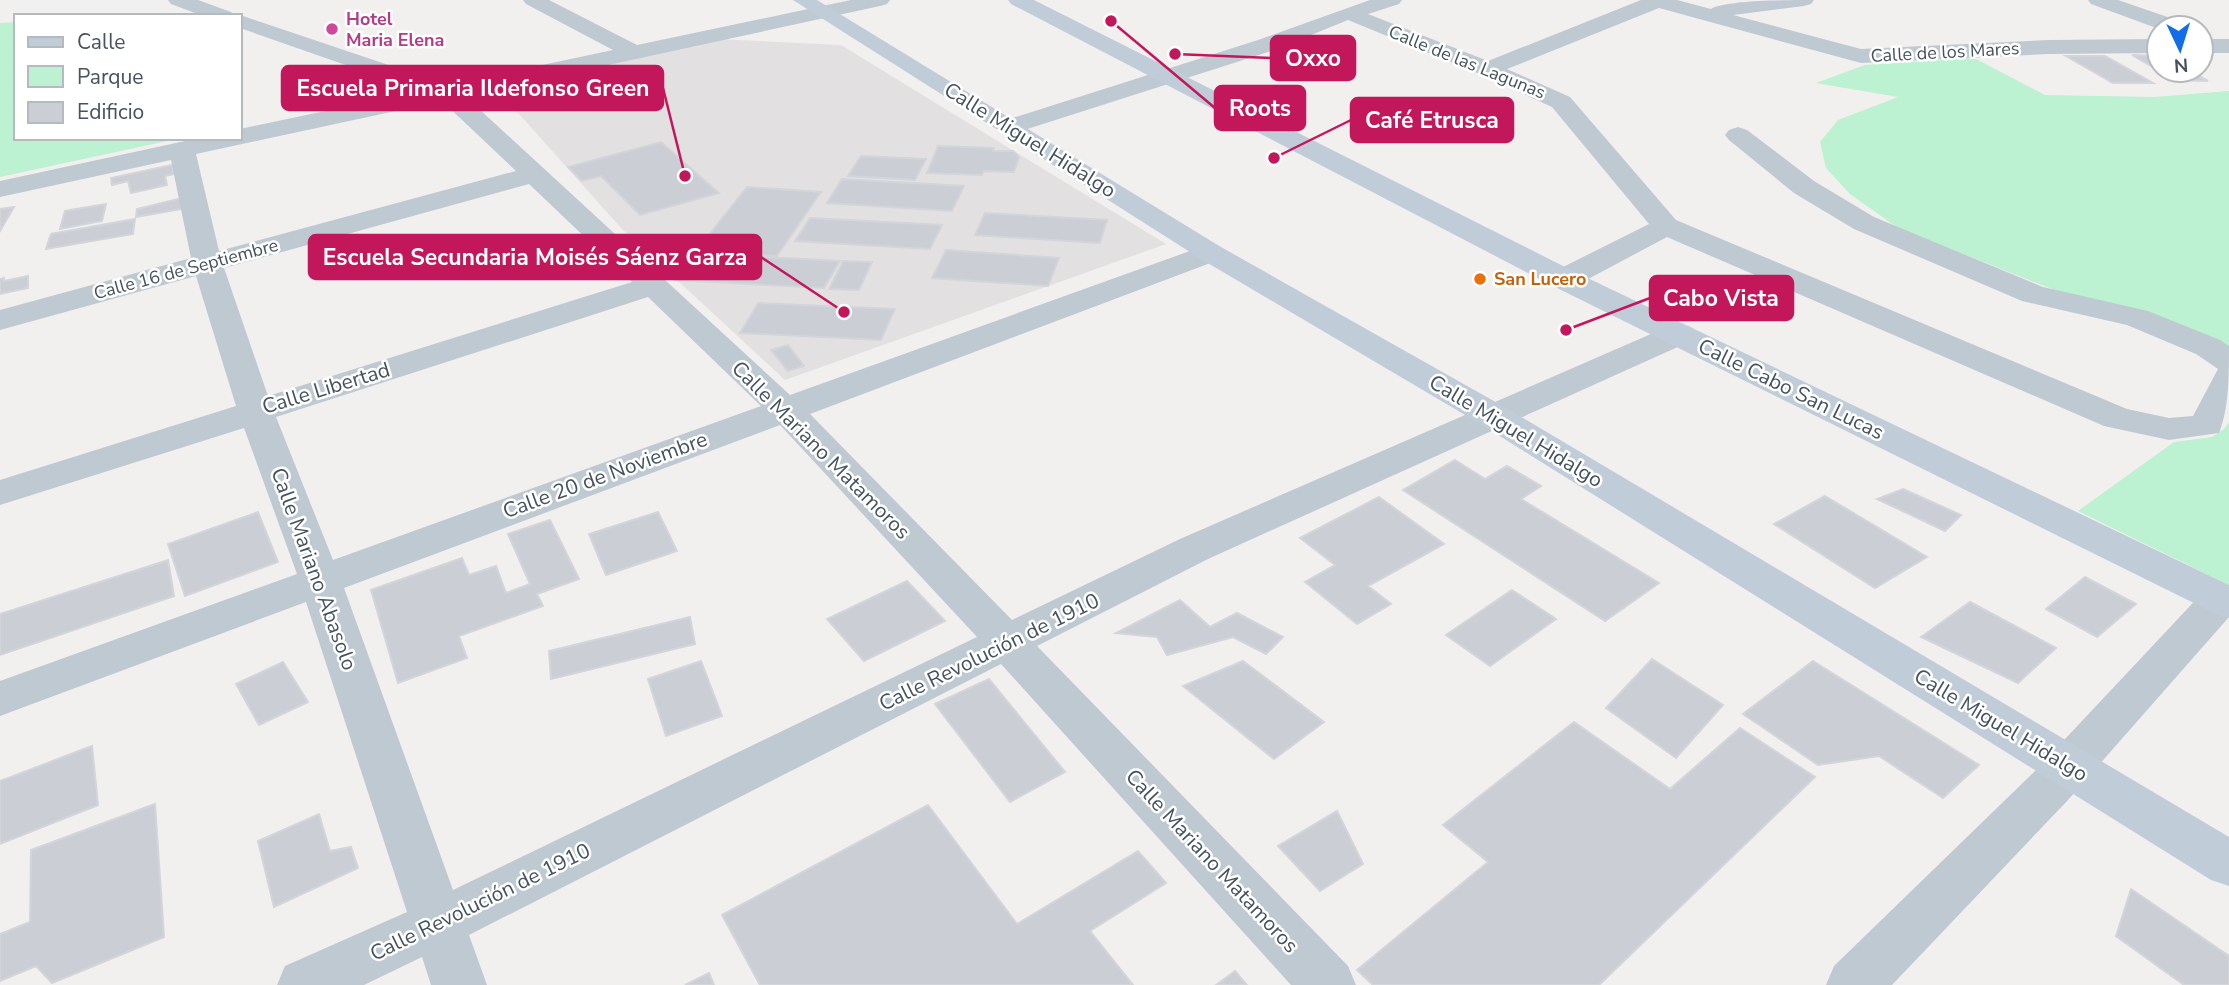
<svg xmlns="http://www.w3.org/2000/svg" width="2229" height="985" font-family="'Nunito Sans',sans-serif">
<rect width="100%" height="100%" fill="#f2efef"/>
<!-- education -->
<path fill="#e3e0e1" d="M716 39 841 45 1166 244 785 380 621 228 495 87Z"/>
<!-- green -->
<path fill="#bcf1d1" d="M16 22V138H181L0 177V23Z
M1974 58 2045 95 2154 97 2229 91V351L2208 339 2062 293 1898 228 1850 194 1826 168 1820 142 1838 120 1898 97 1816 83 1865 65Z
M2229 422V585L2078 511 2174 442 2212 437 2224 429Z"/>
<!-- building -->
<path fill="#cbced4" stroke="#d3d5db" stroke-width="2" d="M2132 55 2159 56V70H2188L2208 81 2175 80Z
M2066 56H2105L2153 83H2113Z
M661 142 719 193 640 215 601 176 582 181 568 167Z
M938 146 994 148 993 151H1013L1019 157 1014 172 984 171 982 175 927 173Z
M861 156 926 159 915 180 848 176Z
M172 165 174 174 165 176 167 185 131 193 128 181 112 185 111 178Z
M842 179 964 186 952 211 827 203Z
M747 187 821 192 777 256 696 251Z
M182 198V209L136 217 137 209Z
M106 204 102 221 60 229 65 211Z
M14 207 0 231V209Z
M985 213 1107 220 1100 243 975 235Z
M810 218 942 225 930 249 795 241Z
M135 219 133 234 46 249 51 234Z
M946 250 1059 258 1048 286 932 278Z
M696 253 840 261 824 288 676 280Z
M843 261 872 262 859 290 829 289Z
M28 276V288L0 294V279L4 278V281Z
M758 303 895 309 881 340 740 333Z
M788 345 804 366 788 371 771 350Z
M1455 460 1485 479 1507 466 1541 486 1521 499 1659 583 1605 621 1403 490Z
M1903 489 1961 515 1945 531 1877 499Z
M1825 496 1927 557 1875 588 1774 524Z
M1379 497 1444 544 1368 586 1391 604 1357 624 1305 582 1335 565 1300 538Z
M258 512 278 562 185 596 168 544Z
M658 512 677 551 606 575 589 534Z
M550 520 579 579 537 594 543 606 459 636 467 658 398 683 371 590 462 558 469 575 496 566 506 593 530 584 508 534Z
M168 560 174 596 0 655V614Z
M2085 577 2136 604 2097 637 2046 609Z
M907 581 945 621 864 661 827 619Z
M1512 590 1556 619 1490 666 1446 635Z
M1180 600 1210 627 1237 613 1283 637 1266 654 1233 637 1167 655 1157 637 1116 633Z
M1970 602 2056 648 2018 683 1921 637Z
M690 617 695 644 551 679 549 651Z
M1652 659 1723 705 1676 758 1606 708Z
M701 661 722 716 666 736 648 679Z
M1243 661 1324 722 1274 759 1183 686Z
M1813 661 1979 765 1943 798 1879 756 1818 765 1743 714Z
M283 662 308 702 259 725 236 684Z
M989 679 1065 772 1010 802 935 704Z
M1574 722 1670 789 1740 728 1815 777 1599 985H1373L1357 970 1488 862 1443 825Z
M92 746 98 805 0 844V781Z
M155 804 164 937 52 983 36 966 0 981V934L30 922 31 850Z
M928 805 1017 924 1138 851 1166 883 1090 931 1133 985H760L722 915Z
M1337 811 1363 864 1320 891 1278 846Z
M319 814 330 851 351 847 358 868 274 907 258 841Z
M2131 889 2229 956V985H2184L2116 936Z
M1235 971 1247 985H1216Z
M709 973 714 985H685Z"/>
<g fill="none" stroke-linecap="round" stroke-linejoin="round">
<!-- street -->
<path fill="#bfc9d2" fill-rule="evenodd" d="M168 0H198L231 12 234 16H203L171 4Z
M523 0H549L637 45 851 0H890L887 4 880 6 465 96 790 395 1201 247 1211 244 1221 247 1226 253 1221 259 810 414 1012 620 1180 539 1667 327 1679 324 1691 327 1695 334 1691 341 1208 559 1037 646 1348 966 1356 985H1291L1001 664 469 935 487 985H431L422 957 364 985H277L285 966 407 912 306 602 0 716V681L297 574 244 428 0 505V480L236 406 196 276 0 330V310L191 258 171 160 0 197V181L199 138H240V129L420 91 240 28V16H236L240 15 448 85 613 50 526 4ZM442 101 516 171 219 251 196 154ZM529 184 632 282 268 396 224 268ZM648 297 761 406 333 560 276 417ZM780 425 977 637 453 890 344 588Z
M1370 0H1402L1399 4 1368 14 1488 61 1641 0H1677L1711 9C1725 0 1793 0 1814 0L1811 4 1804 6 1733 15 1861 49 2048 40 2159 39V53L2048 54 1861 63 1659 8 1507 69 1570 97 1676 220 2127 409 2169 418 2193 416 2218 369 2196 354 2127 325 2022 301 1854 229 1794 193 1729 140 1725 135 1729 130 1738 127 1747 130 1814 181 1874 217 2043 287 2148 311 2220 340 2229 346C2229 375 2229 409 2219 433L2169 440 2104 426 1667 237 1575 286 1564 288 1553 286 1549 279 1553 272 1649 224 1552 107 1480 74 1348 20 1274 50 1018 132 1009 135 1000 132 996 127 1000 122 1258 40Z
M2088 0H2118L2185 23 2188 28 2159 29 2091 4Z
M2201 39H2229V53H2201Z
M2221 584 2229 587V617L2068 800 1892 985H1826L1834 966 2034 772 2206 589Z"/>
<!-- secondary -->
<path fill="#c1ccd9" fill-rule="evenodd" d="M793 0H817L1221 247 1508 409 2229 837V886L2211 880 1482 425 1201 259Z
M1008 0H1034L1575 272 2229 585V618L2214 613 1553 286 1011 4Z"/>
</g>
<!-- markers -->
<circle fill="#d1479c" stroke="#fff" stroke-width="2.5" cx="332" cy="29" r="7"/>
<circle fill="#e8710a" stroke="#fff" stroke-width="2.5" cx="1480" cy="279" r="7"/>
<g text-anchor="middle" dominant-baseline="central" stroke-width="5" stroke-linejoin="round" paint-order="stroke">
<!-- far-hotel labels -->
<g font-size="18" font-weight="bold" fill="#b23c85" stroke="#fff" text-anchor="start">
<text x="346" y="19">Hotel<tspan x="346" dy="21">Maria Elena</tspan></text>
</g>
<!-- far-street labels -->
<g font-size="18" fill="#46525d" stroke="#fff">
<text transform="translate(1945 52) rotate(-3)">Calle de los Mares</text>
<text transform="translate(1467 62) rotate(22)">Calle de las Lagunas</text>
<text transform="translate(186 269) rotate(-15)">Calle 16 de Septiembre</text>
</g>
<!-- far-food labels -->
<g font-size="18" font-weight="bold" fill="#c56008" stroke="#fff" text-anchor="start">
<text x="1494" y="279">San Lucero</text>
</g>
<!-- street labels -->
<g font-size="21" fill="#46525d" stroke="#fff">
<text transform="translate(1030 140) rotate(32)">Calle Miguel Hidalgo</text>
<text transform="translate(326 388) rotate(-17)">Calle Libertad</text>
<text transform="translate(1791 389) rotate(26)">Calle Cabo San Lucas</text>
<text transform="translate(1516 431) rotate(31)">Calle Miguel Hidalgo</text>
<text transform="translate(821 450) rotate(45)">Calle Mariano Matamoros</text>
<text transform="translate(605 475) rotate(-20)">Calle 20 de Noviembre</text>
<text transform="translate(314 569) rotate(70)">Calle Mariano Abasolo</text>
<text transform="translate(989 652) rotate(-26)">Calle Revolución de 1910</text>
<text transform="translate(2001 725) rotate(31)">Calle Miguel Hidalgo</text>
<text transform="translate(1212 861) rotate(47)">Calle Mariano Matamoros</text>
<text transform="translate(480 902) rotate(-26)">Calle Revolución de 1910</text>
</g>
</g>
<!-- callouts -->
<path fill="none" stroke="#c2185b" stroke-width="2.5" d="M1175 54L1271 58M685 176L663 88M1111 21L1215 108M1274 158L1351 120M844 312L761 257M1566 330L1650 298"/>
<g fill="#c2185b" stroke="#fff" stroke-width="2.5">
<circle cx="1175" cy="54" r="7"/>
<circle cx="685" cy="176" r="7"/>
<circle cx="1111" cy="21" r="7"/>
<circle cx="1274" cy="158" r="7"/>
<circle cx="844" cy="312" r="7"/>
<circle cx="1566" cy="330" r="7"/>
</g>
<g fill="#c2185b" stroke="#c2185b" stroke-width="2.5">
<rect x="1271" y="36" width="84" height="44" rx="7"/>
<rect x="282" y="66" width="381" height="44" rx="7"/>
<rect x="1215" y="86" width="90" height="44" rx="7"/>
<rect x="1351" y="98" width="162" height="44" rx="7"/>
<rect x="309" y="235" width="452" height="44" rx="7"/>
<rect x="1650" y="276" width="143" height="44" rx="7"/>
</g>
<g font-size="23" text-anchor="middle" font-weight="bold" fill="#fff">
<text x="1313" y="66">Oxxo</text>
<text x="473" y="96">Escuela Primaria Ildefonso Green</text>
<text x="1260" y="116">Roots</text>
<text x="1432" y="128">Café Etrusca</text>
<text x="535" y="265">Escuela Secundaria Moisés Sáenz Garza</text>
<text x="1721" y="306">Cabo Vista</text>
</g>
<!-- legend -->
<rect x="14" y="14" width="228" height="126" fill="#ffffff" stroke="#b5babe" stroke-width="2"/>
<rect x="28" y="37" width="35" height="10" fill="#c1ccd9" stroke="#b5babe" stroke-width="2"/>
<text x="77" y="49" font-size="21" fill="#46525d">Calle</text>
<rect x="28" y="66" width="35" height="21" fill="#bcf1d1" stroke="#b5babe" stroke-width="2"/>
<text x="77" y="84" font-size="21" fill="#46525d">Parque</text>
<rect x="28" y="102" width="35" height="21" fill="#cbced4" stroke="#b5babe" stroke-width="2"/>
<text x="77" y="119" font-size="21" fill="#46525d">Edificio</text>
<!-- north arrow -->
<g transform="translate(2180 49) rotate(176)"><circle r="33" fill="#ffffff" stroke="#b5babe" stroke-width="2"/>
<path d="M0-5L12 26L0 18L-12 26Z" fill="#136de8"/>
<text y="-10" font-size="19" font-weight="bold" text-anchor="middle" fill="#46525d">N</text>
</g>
</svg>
